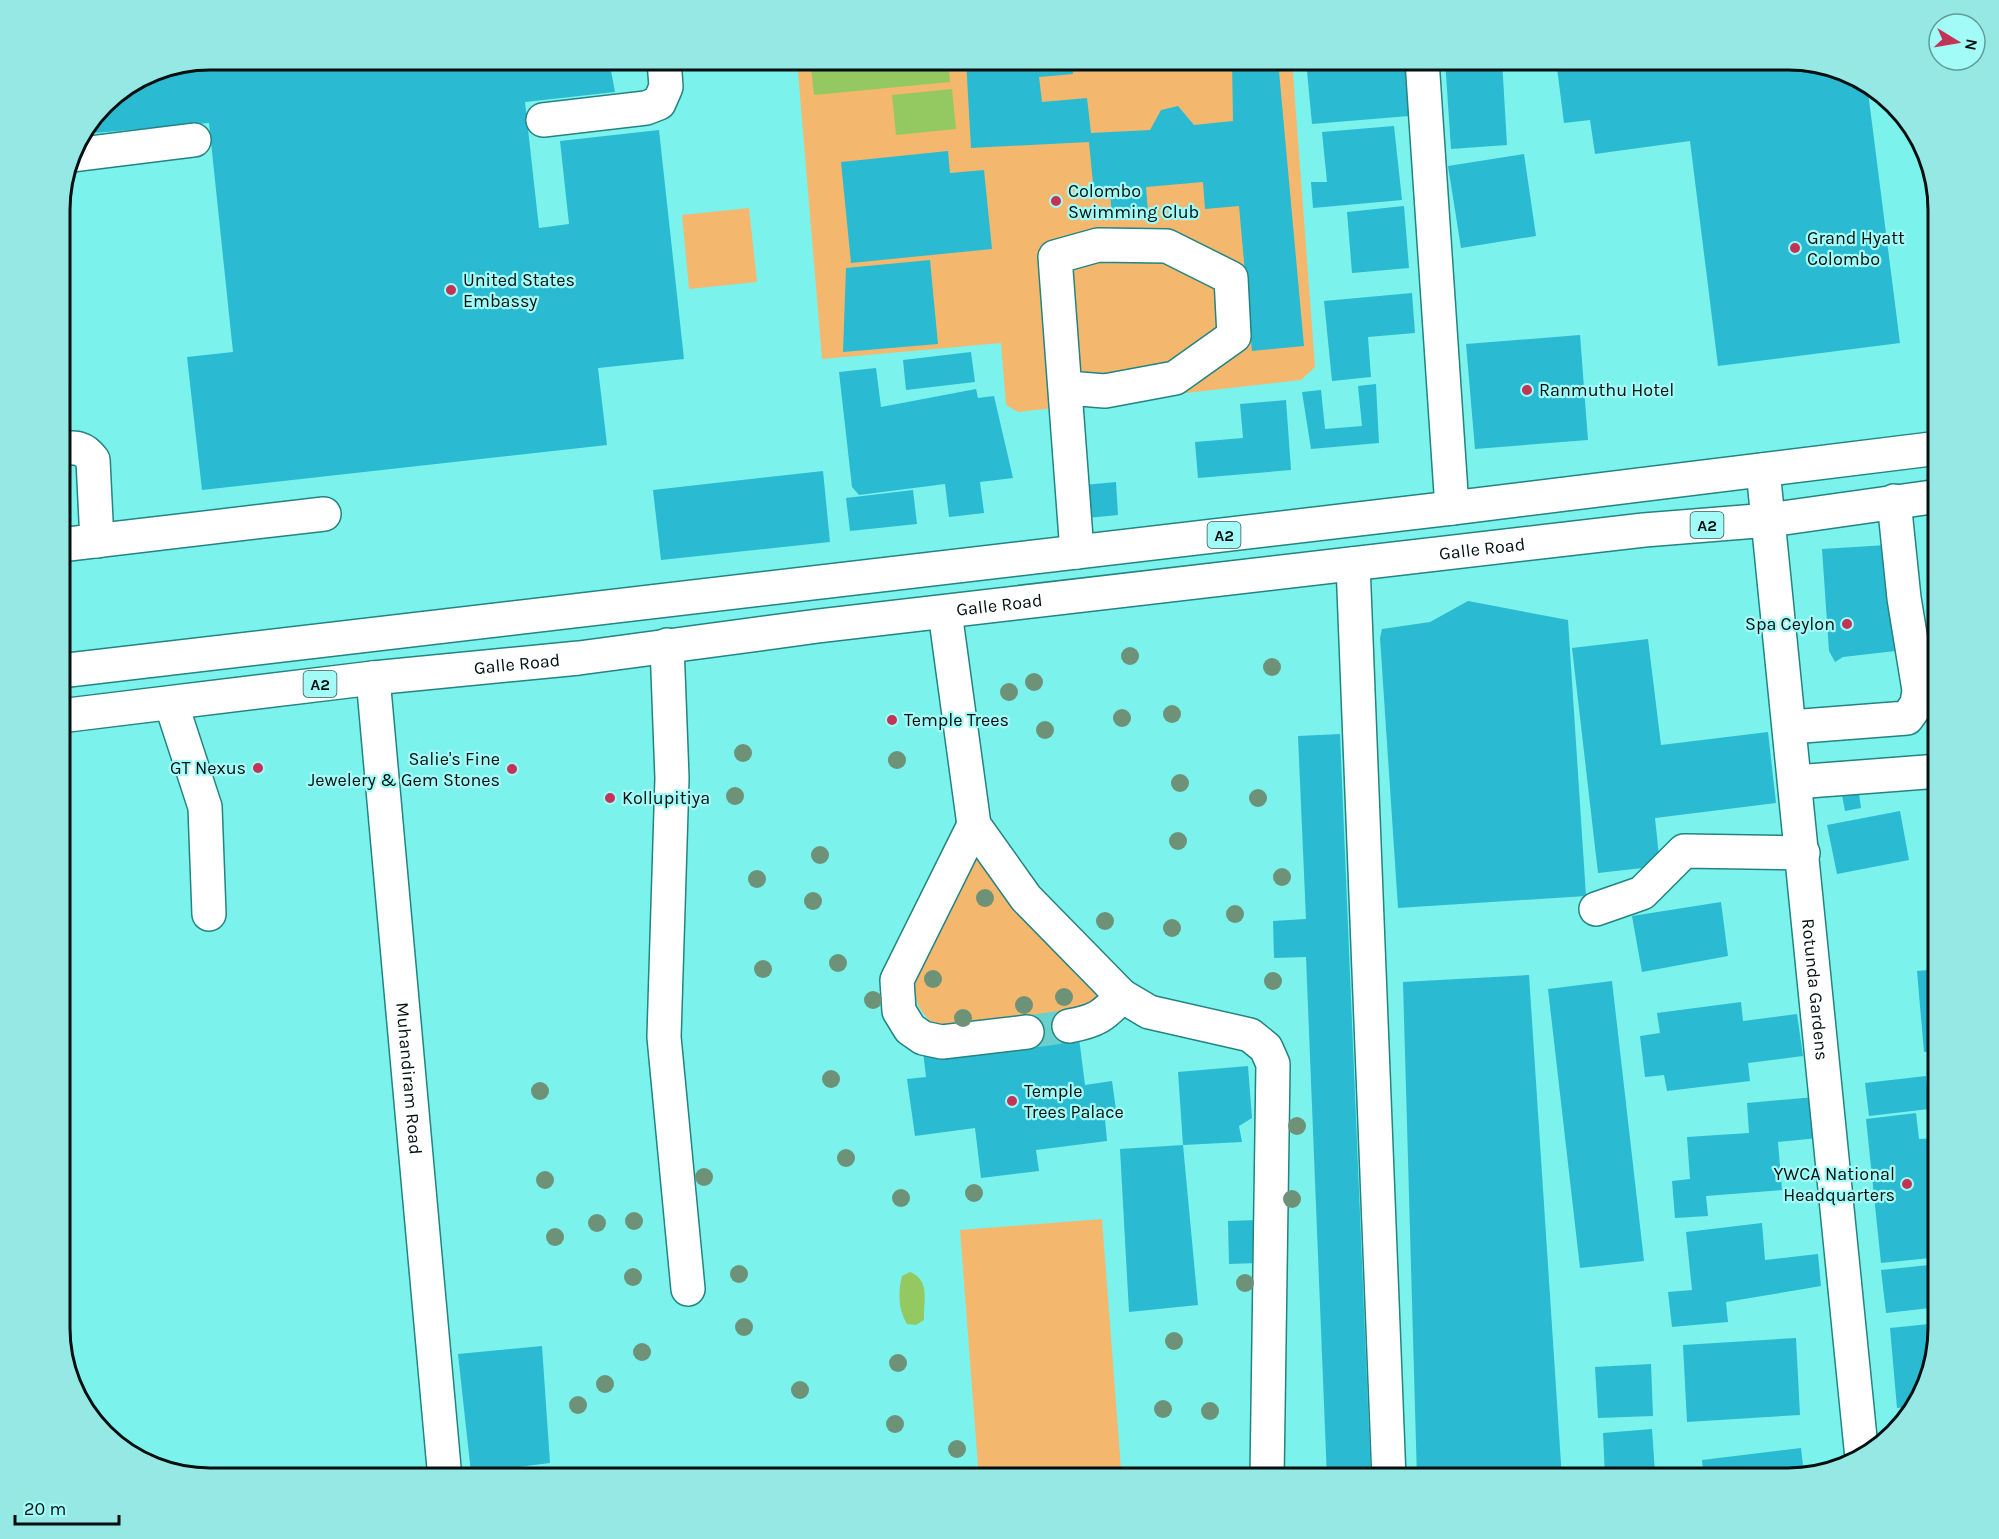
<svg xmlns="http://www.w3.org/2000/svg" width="1999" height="1539" font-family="Karla,sans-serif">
<rect width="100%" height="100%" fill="#7cf2ed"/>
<!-- green -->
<path fill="#f3b86e" d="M797 60H1292L1315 367 1301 380 1018 412 1006 405 1001 343 822 359Z
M749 208 757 282 689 289 682 215Z
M977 860 985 862 1099 995 1089 1012 942 1028C918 1017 912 996 913 971L970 862Z
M1102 1219 1121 1469 979 1479 960 1230Z"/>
<!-- water -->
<path fill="#93c960" d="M810 60H948L950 82 814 95Z
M952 89 956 129 896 135 892 95Z
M910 1272C931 1280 923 1302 924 1320L916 1325 907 1324C898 1309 898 1292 902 1276Z"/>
<!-- building -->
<path fill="#2abad1" d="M210 60H609L615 92 525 102 539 228 569 224 560 141 659 130 684 359 598 368 607 445 202 490 187 357 233 352 209 123 83 134 111 98 153 71Z
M966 60H1072L1073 74 1039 77 1042 102 1087 98 1091 133 1150 130 1161 110 1178 106 1194 125 1233 121 1232 60H1278L1304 346 1252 351 1239 206 1205 209 1203 182 1146 187 1148 212 1112 216 1110 192 1094 194 1089 142 971 148Z
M1445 60H1502L1507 145 1451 149Z
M1556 60H1789L1837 68 1867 84 1900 343 1718 366 1690 141 1595 154 1590 120 1564 123Z
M1405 62 1409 116 1312 124 1307 71Z
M1394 126 1402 200 1313 208 1311 182H1327L1322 132Z
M948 151 950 173 984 170 992 249 851 263 841 162Z
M1524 154 1536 236 1461 248 1448 166Z
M1404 206 1409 268 1352 273 1347 212Z
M930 260 938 344 843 352 846 268Z
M1412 293 1415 333 1368 337 1371 377 1332 381 1324 301Z
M1580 335 1588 440 1475 449 1466 344Z
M971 352 975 382 906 390 903 360Z
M876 368 881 407 976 389 978 398 994 396 1013 478 980 482 984 513 949 517 945 484 859 495 852 487 839 372Z
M1376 384 1379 443 1311 449 1302 392 1321 390 1325 429 1362 426 1358 386Z
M1286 400 1291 470 1198 478 1195 442 1243 438 1240 404Z
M823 471 830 542 661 560 653 490Z
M1116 482 1118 515 1087 518 1084 485Z
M913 490 917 524 850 531 846 498Z
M1887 545 1904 650 1843 657 1835 662 1829 651 1822 549Z
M1468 601 1568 620 1586 896 1398 908 1380 638 1382 629 1430 622Z
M1648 639 1661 745 1768 732 1776 803 1655 818 1660 866 1598 873 1572 648Z
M1340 734 1368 1407 1371 1479H1327L1306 957 1274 958 1273 921 1306 919 1298 736Z
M1859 793 1861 808 1845 811 1842 795Z
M1900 811 1909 860 1837 874 1827 825Z
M1721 902 1728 956 1642 972 1632 916Z
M1939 969V1050L1924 1052 1917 971Z
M1529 975 1562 1479H1417L1403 982Z
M1612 981 1644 1261 1580 1268 1548 989Z
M1741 1002 1743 1021 1797 1014 1803 1056 1748 1063 1750 1081 1667 1091 1664 1075 1645 1077 1640 1036 1660 1033 1657 1013Z
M1067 1013 1078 1030 1085 1085 1112 1081 1117 1117 1105 1119 1107 1141 1036 1150 1039 1171 981 1178 975 1128 915 1136 907 1079 926 1077 923 1051 1025 1018Z
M1248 1066 1252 1118 1239 1126 1242 1142 1183 1145 1178 1072Z
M1926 1076 1929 1109 1869 1116 1865 1083Z
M1815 1097 1818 1138 1778 1142 1782 1190 1706 1196 1708 1216 1675 1218 1672 1181 1690 1179 1687 1137 1749 1133 1747 1103Z
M1916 1113 1919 1139 1939 1138V1225L1927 1227 1930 1258 1881 1263 1866 1119Z
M1183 1145 1198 1305 1129 1312 1120 1149Z
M1257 1220 1258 1263 1229 1264 1228 1221Z
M1762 1223 1765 1260 1818 1254 1821 1286 1726 1302 1728 1322 1672 1327 1668 1292 1692 1290 1686 1232Z
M1939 1264V1307L1886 1313 1881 1270Z
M1939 1323 1931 1377 1916 1406 1897 1408 1890 1328Z
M1796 1338 1800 1415 1687 1422 1683 1345Z
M542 1346 550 1463 471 1473 458 1354Z
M1651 1364 1653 1416 1598 1418 1595 1367Z
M1652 1429 1655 1473 1605 1477 1603 1433Z
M1801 1448 1804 1475 1789 1479H1704L1702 1460Z"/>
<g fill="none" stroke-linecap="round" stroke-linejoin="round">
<!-- minor-tunnel -->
<path stroke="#69d0cc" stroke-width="33" stroke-dasharray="33 16" stroke-linecap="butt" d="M1027 1032 1069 1026"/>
<!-- minor casing -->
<g stroke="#238481" stroke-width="36">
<g id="minor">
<path d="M1422 60 1452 508"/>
<path d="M543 120 646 108 659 103 666 87 664 60"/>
<path d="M73 155 194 140"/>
<path d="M1067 388 1105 391 1175 378 1234 336 1231 278 1167 246 1098 245 1055 257 1077 552"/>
<path d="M60 448C75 447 84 447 93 460L97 541"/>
<path d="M60 545 324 514"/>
<path d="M1353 564 1389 1479"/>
<path d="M945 612 974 825 1026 898 1122 996 1149 1012 1250 1035 1266 1048 1273 1064 1267 1479"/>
<path d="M667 645 672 778 664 1037 688 1289"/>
<path id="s1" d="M373 678 445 1479"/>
<path d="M171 703 205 807 209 914"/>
<path d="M1790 727 1907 718 1917 704 1919 690 1904 598 1894 501"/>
<path d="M1795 782 1939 771"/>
<path d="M974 825 897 980 899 1011 910 1029 923 1038 942 1042 1027 1032"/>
<path d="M1596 909 1642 893 1684 851 1803 853"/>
<path d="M1069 1026C1097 1021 1103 1016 1122 996"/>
</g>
</g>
<!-- major casing -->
<g stroke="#238481" stroke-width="36">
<g id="major">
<path id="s2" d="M1763 470 1862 1458"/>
</g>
</g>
<!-- highway casing -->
<g stroke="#238481" stroke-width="36">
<g id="highway">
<path d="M60 671 1452 508 1939 448"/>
<path id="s3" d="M60 716 373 678 579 658 818 626 1644 530 1769 520 1939 496"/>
</g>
</g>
<!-- minor -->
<use href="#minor" stroke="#fff" stroke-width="33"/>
<!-- major -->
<use href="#major" stroke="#fff" stroke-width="33"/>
<!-- highway -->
<use href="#highway" stroke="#fff" stroke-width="33"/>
</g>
<!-- trees -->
<g fill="#6e9278">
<circle cx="1130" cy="656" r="9"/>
<circle cx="1272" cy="667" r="9"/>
<circle cx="1034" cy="682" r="9"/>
<circle cx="1009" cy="692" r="9"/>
<circle cx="1172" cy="714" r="9"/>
<circle cx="1122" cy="718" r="9"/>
<circle cx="1045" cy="730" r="9"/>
<circle cx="743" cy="753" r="9"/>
<circle cx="897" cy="760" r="9"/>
<circle cx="1180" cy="783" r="9"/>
<circle cx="735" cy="796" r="9"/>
<circle cx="1258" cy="798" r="9"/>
<circle cx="1178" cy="841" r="9"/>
<circle cx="820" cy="855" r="9"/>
<circle cx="1282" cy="877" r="9"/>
<circle cx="757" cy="879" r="9"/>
<circle cx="985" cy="898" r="9"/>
<circle cx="813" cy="901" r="9"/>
<circle cx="1235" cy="914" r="9"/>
<circle cx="1105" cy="921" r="9"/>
<circle cx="1172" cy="928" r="9"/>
<circle cx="838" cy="963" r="9"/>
<circle cx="763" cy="969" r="9"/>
<circle cx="933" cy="979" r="9"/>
<circle cx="1273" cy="981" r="9"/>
<circle cx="1064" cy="997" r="9"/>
<circle cx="873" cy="1000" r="9"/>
<circle cx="1024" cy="1005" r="9"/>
<circle cx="963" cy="1018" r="9"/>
<circle cx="831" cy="1079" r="9"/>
<circle cx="540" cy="1091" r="9"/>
<circle cx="1297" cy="1126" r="9"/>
<circle cx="846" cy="1158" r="9"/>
<circle cx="704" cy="1177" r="9"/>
<circle cx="545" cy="1180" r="9"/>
<circle cx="974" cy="1193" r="9"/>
<circle cx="901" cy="1198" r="9"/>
<circle cx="1292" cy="1199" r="9"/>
<circle cx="634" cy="1221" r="9"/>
<circle cx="597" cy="1223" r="9"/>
<circle cx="555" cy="1237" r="9"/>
<circle cx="739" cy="1274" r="9"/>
<circle cx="633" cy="1277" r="9"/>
<circle cx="1245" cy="1283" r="9"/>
<circle cx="744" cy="1327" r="9"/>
<circle cx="1174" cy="1341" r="9"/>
<circle cx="642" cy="1352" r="9"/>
<circle cx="898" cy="1363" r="9"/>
<circle cx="605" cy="1384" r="9"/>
<circle cx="800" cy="1390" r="9"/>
<circle cx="578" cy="1405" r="9"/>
<circle cx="1163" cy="1409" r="9"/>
<circle cx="1210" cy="1411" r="9"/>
<circle cx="895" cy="1424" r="9"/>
<circle cx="957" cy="1449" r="9"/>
</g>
<!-- markers -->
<g fill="#c33355" stroke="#a2fbf7" stroke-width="2">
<circle cx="1056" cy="201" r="6"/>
<circle cx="1795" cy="248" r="6"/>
<circle cx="451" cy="290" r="6"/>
<circle cx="1527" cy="390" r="6"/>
<circle cx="1847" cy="624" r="6"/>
<circle cx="892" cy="720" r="6"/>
<circle cx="258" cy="768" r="6"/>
<circle cx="512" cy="769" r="6"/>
<circle cx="610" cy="798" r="6"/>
<circle cx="1012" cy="1101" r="6"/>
<circle cx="1907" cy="1184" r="6"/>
</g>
<g text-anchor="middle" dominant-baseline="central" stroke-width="4.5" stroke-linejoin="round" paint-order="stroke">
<!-- shield labels -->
<g fill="#a2fbf7" stroke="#315655" stroke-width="1.5">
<rect x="1690.5" y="512" width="33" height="26" rx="4.5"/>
<rect x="1207.5" y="522" width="33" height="26" rx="4.5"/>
<rect x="303.5" y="671" width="33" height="26" rx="4.5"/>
</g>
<g font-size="16" font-weight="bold" fill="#000f0f">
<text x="1707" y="525">A2</text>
<text x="1224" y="535">A2</text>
<text x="320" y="684">A2</text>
</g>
<!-- poi labels -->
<g font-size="18" fill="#000f0f" stroke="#a2fbf7" text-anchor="start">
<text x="1068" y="191">Colombo<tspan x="1068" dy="21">Swimming Club</tspan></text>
<text x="1807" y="238">Grand Hyatt<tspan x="1807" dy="21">Colombo</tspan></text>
<text x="463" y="280">United States<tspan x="463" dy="21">Embassy</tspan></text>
<text x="1539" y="390">Ranmuthu Hotel</text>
<text x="1835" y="624" text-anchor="end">Spa Ceylon</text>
<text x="904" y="720">Temple Trees</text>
<text x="500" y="759" text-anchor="end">Salie's Fine<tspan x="500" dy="21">Jewelery &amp; Gem Stones</tspan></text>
<text x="246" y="768" text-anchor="end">GT Nexus</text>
<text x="622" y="798">Kollupitiya</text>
<text x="1024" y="1091">Temple<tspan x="1024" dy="21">Trees Palace</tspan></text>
<text x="1895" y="1174" text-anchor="end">YWCA National<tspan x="1895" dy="21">Headquarters</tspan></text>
</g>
<!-- street labels -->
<g font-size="18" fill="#000f0f" stroke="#a2fbf7">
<text stroke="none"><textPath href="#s3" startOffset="1432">Galle Road</textPath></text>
<text stroke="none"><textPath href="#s3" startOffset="946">Galle Road</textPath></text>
<text stroke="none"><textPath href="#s3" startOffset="460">Galle Road</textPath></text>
<text stroke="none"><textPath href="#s2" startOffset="522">Rotunda Gardens</textPath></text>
<text stroke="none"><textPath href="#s1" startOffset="402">Muhandiram Road</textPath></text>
</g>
</g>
<!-- crop -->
<path d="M0 0H1999V1539H0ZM210 70H1788A140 140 0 0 1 1928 210V1328A140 140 0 0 1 1788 1468H210A140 140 0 0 1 70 1328V210A140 140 0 0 1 210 70Z" fill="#95e8e4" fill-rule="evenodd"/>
<path fill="none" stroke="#000f0f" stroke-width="3" d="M210 70H1788A140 140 0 0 1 1928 210V1328A140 140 0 0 1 1788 1468H210A140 140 0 0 1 70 1328V210A140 140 0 0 1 210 70Z"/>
<!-- north arrow -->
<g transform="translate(1957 42) rotate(101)"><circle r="28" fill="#a2fbf7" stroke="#619d9a" stroke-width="1.5"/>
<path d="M0-4.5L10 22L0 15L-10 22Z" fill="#c33355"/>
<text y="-9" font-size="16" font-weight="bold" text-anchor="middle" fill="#000f0f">N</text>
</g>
<!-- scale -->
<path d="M15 1515v9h104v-9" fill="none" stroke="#000f0f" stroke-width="3"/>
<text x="24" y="1515" font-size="18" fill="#000f0f" stroke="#a2fbf7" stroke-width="4.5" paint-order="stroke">20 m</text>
</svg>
